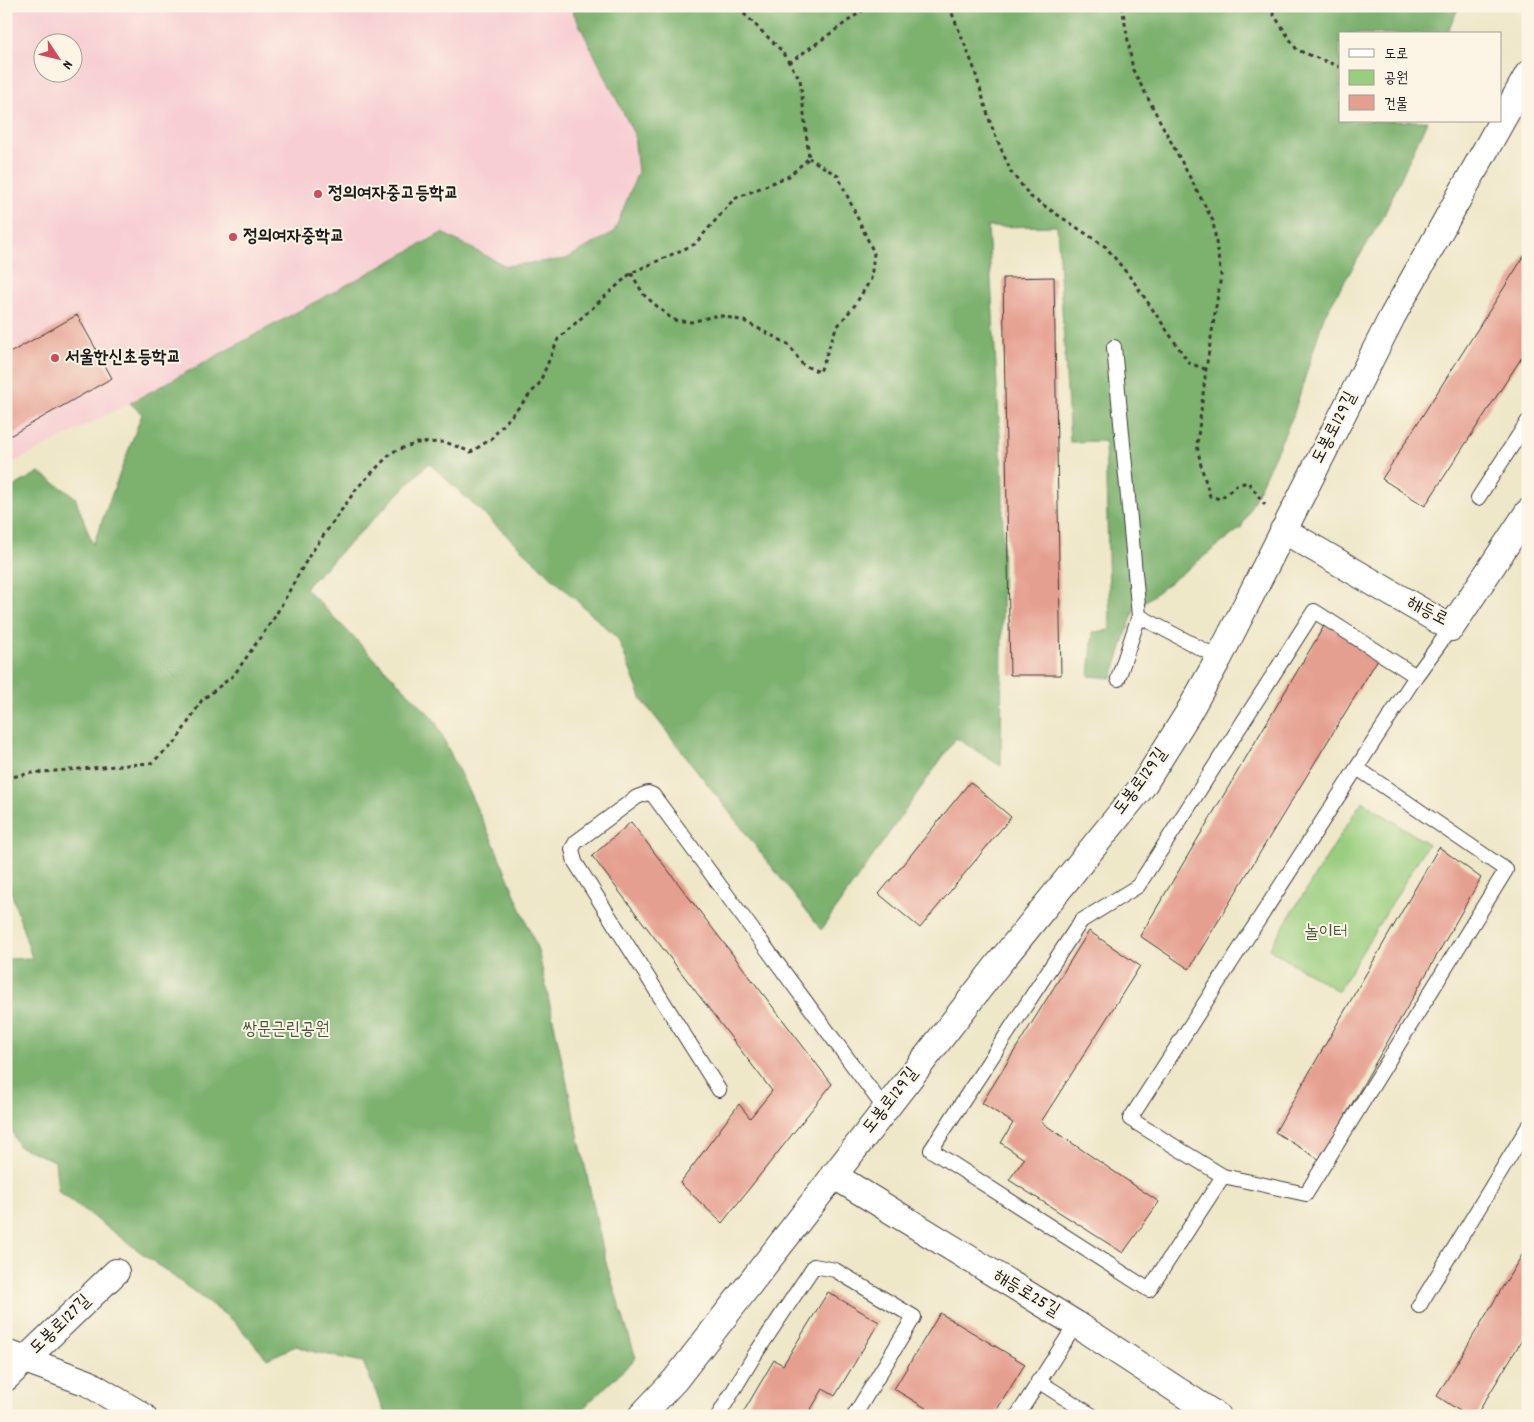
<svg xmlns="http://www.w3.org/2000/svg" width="1534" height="1422" font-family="Dekko,'Poor Story',sans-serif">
<rect width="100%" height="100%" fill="#fcf5e5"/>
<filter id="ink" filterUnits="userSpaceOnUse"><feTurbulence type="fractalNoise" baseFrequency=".02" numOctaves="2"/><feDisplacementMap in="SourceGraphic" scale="10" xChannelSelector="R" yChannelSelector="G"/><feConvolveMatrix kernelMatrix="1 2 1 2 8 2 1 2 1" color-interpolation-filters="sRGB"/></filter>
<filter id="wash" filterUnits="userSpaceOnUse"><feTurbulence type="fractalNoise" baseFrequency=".0096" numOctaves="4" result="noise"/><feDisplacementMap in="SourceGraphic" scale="20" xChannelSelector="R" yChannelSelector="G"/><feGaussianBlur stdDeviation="1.12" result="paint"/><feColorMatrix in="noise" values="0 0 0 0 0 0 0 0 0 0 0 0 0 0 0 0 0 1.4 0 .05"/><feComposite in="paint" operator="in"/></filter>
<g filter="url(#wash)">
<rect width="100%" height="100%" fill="#eee7c8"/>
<!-- built -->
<path fill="#f7cfd3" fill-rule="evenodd" d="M6 6H570L634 134 638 172 614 232 566 259 505 266 442 233 130 403 6 466ZM42 42H72V72H42Z"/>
<!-- green -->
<path fill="#9ace7f" stroke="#5b754e" d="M1362 801 1428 844 1338 991 1269 949Z"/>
<!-- forest -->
<path fill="#7bb16e" stroke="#4c6645" d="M570 6H1459L1447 34H1340V121H1427L1384 215 1324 316 1293 416 1241 528 1134 610 1112 678 1089 676 1093 632 1110 630 1105 441 1070 442 1057 226 988 227 1003 490 1001 766 956 738 821 930 642 700 618 639 429 463 305 588 434 719 493 842 538 950 606 1263 636 1358 575 1416H386L363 1362 314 1352 296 1346 267 1359 235 1322 58 1191 55 1161 18 1146 6 1115V959L32 958 6 876V491L39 472 75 497 93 545 142 414 130 403 442 233 506 266 566 259 614 232 638 172 634 134Z"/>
<g id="blocks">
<!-- building -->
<path fill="#e59f90" d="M1528 250V348L1425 506 1382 479Z
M1054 277 1061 675H1010L1003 278Z
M77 315 112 378 6 438V355Z
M1327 621 1381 654 1189 969 1140 936Z
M970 782 1011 817 920 928 879 894Z
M631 822 832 1084 722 1223 680 1183 739 1104 750 1118 772 1091 592 856Z
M1439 847 1481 878 1320 1160 1275 1132Z
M1089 931 1140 966 1041 1122 1159 1202 1123 1253 1009 1180 1024 1159 1001 1143 1013 1123 982 1103Z
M1528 1245V1330L1476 1416H1457L1460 1411 1437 1396Z
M828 1292 879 1322 835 1396 823 1389 807 1416H741L774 1360 783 1365Z
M940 1313 1025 1364 993 1416H939L894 1389Z"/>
</g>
</g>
<g filter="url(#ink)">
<use href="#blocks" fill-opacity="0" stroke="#3c3a36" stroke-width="1"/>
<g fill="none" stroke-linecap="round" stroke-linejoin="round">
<!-- service casing -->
<g stroke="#3c3a36" stroke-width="16">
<path id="service" d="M1114 347 1139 616 1219 658
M1478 498 1528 421
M1416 676 1314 611 1138 886 1081 921 931 1150 1149 1290 1223 1176 1130 1119 1416 676 1451 628
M1118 679 1139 616
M719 1090 575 862 572 849 576 842 637 797 648 793 653 795 885 1109
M1223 1176 1306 1194 1506 870 1357 768
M1419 1306 1528 1127
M1038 1381 1093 1416
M718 1416 754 1356 814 1266 835 1270 914 1317 854 1416
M1017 1416 1076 1324"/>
</g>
<!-- minor casing -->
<g stroke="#3c3a36" stroke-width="28">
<path id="minor" d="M1283 530 1451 628 1528 512
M833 1175 1076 1324 1217 1416
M12 1355 88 1383 143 1416
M6 1378 116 1272
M641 1416 675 1380 996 967 1142 787 1187 715 1219 658 1392 317 1528 74"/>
</g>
<!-- path -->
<path stroke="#3c3a36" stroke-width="3" stroke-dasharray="4 4" stroke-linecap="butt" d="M949 6 973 65 991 125 1011 172 1031 197 1106 247 1134 282 1189 363 1205 369
M1122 6 1133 70 1213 221 1221 276 1206 369 1197 445 1201 466 1210 496 1220 499 1237 485 1248 482 1265 505
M1268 6 1297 50 1340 67
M789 63 869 6
M631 273 644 295 673 320 691 322 718 315 744 321 788 344 803 365 820 372 836 328 855 305 871 279 874 253 838 176 809 158
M6 778 32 773 151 763 175 743 202 700 234 675 274 618 309 556 357 488 392 452 417 443 445 442 471 452 491 439 539 384 558 339 631 273 695 244 734 199 789 176 809 158 800 79 780 49 736 6"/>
<!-- service -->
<use href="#service" stroke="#fff" stroke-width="14"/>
<!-- minor -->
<use href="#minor" stroke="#fff" stroke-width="26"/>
</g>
</g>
<!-- markers -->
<g fill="#d1495b" stroke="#fcf5e5" stroke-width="2">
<circle cx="318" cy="194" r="5"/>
<circle cx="233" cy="237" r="5"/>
<circle cx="55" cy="358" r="5"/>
</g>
<g text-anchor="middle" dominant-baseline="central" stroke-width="4" stroke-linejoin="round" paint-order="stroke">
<!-- poi labels -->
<g font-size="18" font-weight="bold" fill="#1c1c1c" stroke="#fcf5e5" text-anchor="start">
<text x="328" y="194">정의여자중고등학교</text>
<text x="243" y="237">정의여자중학교</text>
<text x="65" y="358">서울한신초등학교</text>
</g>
<!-- street labels -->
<g font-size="18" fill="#1c1c1c" stroke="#fcf5e5">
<text transform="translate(1335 428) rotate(-63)">도봉로129길</text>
<text transform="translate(1427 612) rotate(27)">해등로</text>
<text transform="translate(1141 782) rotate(-54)">도봉로129길</text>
<text transform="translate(891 1101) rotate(-52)">도봉로129길</text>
<text transform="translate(1026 1294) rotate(31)">해등로25길</text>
<text transform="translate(61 1325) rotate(-44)">도봉로127길</text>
</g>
<!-- park labels -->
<g font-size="18" fill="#485a3f" stroke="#fcf5e5">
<text x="1326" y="933">놀이터</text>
<text x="286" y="1030">쌍문근린공원</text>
</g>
</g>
<!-- margin -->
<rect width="1534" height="1422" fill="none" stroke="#fcf5e5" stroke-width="25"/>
<!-- legend -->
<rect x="1339" y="32" width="162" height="90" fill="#fcf5e5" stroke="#a29e95"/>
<rect x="1349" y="49" width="25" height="8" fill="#ffffff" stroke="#a29e95"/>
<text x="1384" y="58" font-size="15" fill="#1c1c1c">도로</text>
<rect x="1349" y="70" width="25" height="15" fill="#9ace7f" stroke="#a29e95"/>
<text x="1384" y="82" font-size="15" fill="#1c1c1c">공원</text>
<rect x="1349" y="95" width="25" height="15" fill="#e59f90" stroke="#a29e95"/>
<text x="1384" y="108" font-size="15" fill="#1c1c1c">건물</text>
<!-- north arrow -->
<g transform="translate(58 58) rotate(125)"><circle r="24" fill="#fcf5e5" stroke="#a29e95"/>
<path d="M0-4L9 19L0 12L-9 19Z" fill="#d1495b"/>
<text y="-8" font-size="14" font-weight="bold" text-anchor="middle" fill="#1c1c1c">N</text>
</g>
</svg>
